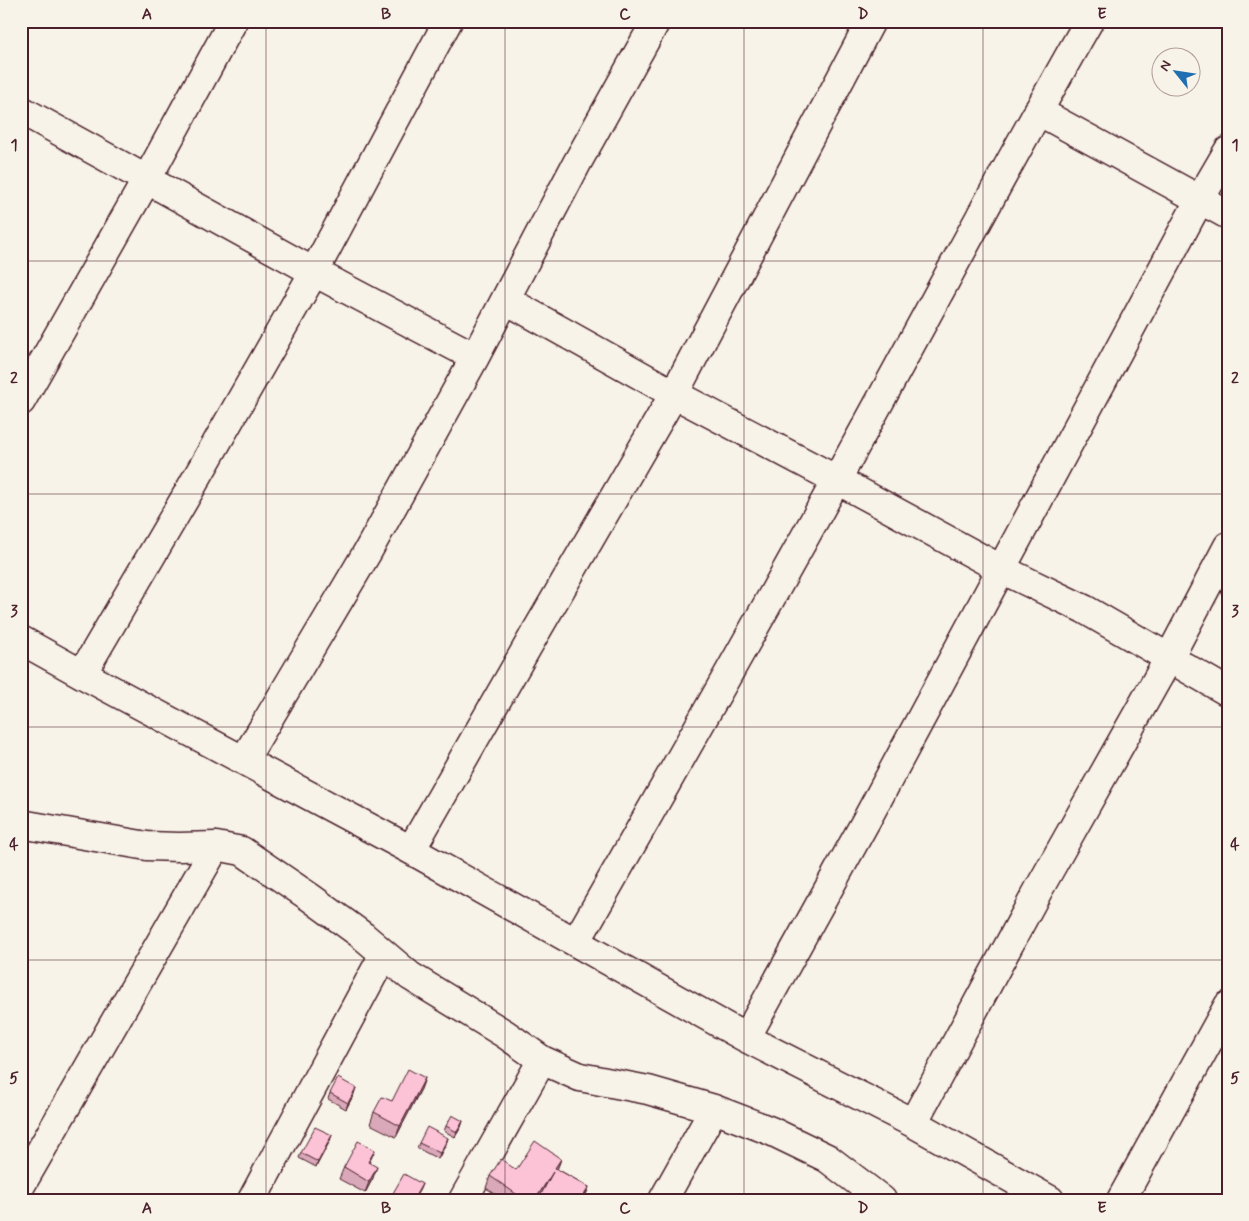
<svg xmlns="http://www.w3.org/2000/svg" width="1249" height="1221" font-family="Mynerve,sans-serif">
<rect width="100%" height="100%" fill="#f7f3e8"/>
<filter id="ink" filterUnits="userSpaceOnUse"><feTurbulence type="fractalNoise" baseFrequency=".02" numOctaves="2"/><feDisplacementMap in="SourceGraphic" scale="10" xChannelSelector="R" yChannelSelector="G"/><feConvolveMatrix kernelMatrix="1 2 1 2 8 2 1 2 1" color-interpolation-filters="sRGB"/></filter>
<g filter="url(#ink)">
<g fill="none" stroke-linecap="round" stroke-linejoin="round">
<!-- minor casing -->
<g stroke="#4a1f2b" stroke-width="31">
<path id="minor" d="M21 110 314 272 475 357
M1038 111 1228 215
M506 300 674 394 837 480 1001 569 1084 609 1228 692
M21 401 147 179 233 21
M21 640 82 674 411 850 746 1038 913 1123 1050 1200
M82 674 188 493 314 272 448 21
M244 760 368 551 475 357 577 163 656 21
M21 824 147 846 179 847 216 846 242 851 311 898 363 936 410 976 505 1034 542 1060 580 1077 648 1090 714 1109
M411 850 533 637 674 394 871 21
M576 942C664 788 751 635 836 481 921 328 1002 173 1089 21
M746 1038 867 819 1200 199 1228 151
M913 1123 1040 887 1169 658 1228 546
M21 1185 216 846
M252 1200 384 954
M463 1200 542 1060
M663 1200 714 1109 771 1131 827 1158 882 1200
M1121 1200 1228 1006"/>
</g>
<!-- minor -->
<use href="#minor" stroke="#f7f3e8" stroke-width="28"/>
</g>
<!-- wall -->
<path fill="#d9a8b9" stroke="#4a1f2b" d="M425 1078 421 1089 396 1137 370 1124 374 1112 392 1101Z
M330 1093 354 1094 346 1109 328 1099Z
M463 1121 461 1127 455 1137 444 1131 446 1126Z
M332 1135 316 1167 299 1158 301 1153Z
M448 1138 446 1144 438 1159 417 1148 419 1143Z
M561 1159 557 1169 589 1187 584 1200H504L486 1188 490 1176Z
M370 1163 373 1178 365 1193 339 1179 344 1167Z"/>
<!-- shaded-wall -->
<path fill="#b08896" stroke="#4a1f2b" d="M425 1078 421 1089 396 1137 400 1126Z
M356 1088 354 1094 346 1109 348 1103Z
M463 1121 461 1127 455 1137 457 1132Z
M332 1135 330 1141 316 1167 318 1162Z
M448 1138 446 1144 438 1159 440 1153Z
M375 1150 370 1161 364 1173 368 1162Z
M561 1159 557 1170 555 1168Z
M377 1167 373 1178 365 1193 369 1182Z
M553 1172 538 1200H535Z
M422 1184 420 1189 414 1200H413Z
M589 1187 584 1200H581Z"/>
<!-- building -->
<path fill="#fcc3d7" stroke="#4a1f2b" d="M408 1069 425 1078 400 1126 374 1112 382 1097 392 1101Z
M338 1078 356 1088 348 1103 330 1093Z
M452 1115 463 1121 457 1132 446 1126Z
M315 1127 332 1135 318 1162 301 1153Z
M427 1127 448 1138 440 1153 419 1143Z
M358 1141 375 1150 368 1162 377 1167 369 1182 344 1167Z
M535 1141 561 1159 555 1168 589 1187 581 1200H538L553 1172 535 1200H525L490 1176 501 1159 516 1170Z
M404 1174 422 1184 413 1200H389Z"/>
</g>
<!-- grid -->
<path fill="none" stroke="#4a1f2b" stroke-width="1" stroke-opacity="0.55" d="M266 21V1200M505 21V1200M744 21V1200M983 21V1200M21 261H1228M21 494H1228M21 727H1228M21 960H1228"/>
<!-- margin -->
<rect width="1249" height="1221" fill="none" stroke="#f7f3e8" stroke-width="55"/>
<!-- north arrow -->
<g transform="translate(1176 72) rotate(300)"><circle r="24" fill="#f7f3e8" stroke="#b29e9c"/>
<path d="M0-4L9 19L0 12L-9 19Z" fill="#1f6fb2"/>
<text y="-8" font-size="14" font-weight="bold" text-anchor="middle" fill="#4a1f2b">N</text>
</g>
<rect x="28" y="28" width="1194" height="1166" fill="none" stroke="#4a1f2b" stroke-width="2"/>
<g font-size="16" text-anchor="middle" font-weight="bold" fill="#4a1f2b">
<text x="147" y="19">A</text>
<text x="386" y="19">B</text>
<text x="625" y="19">C</text>
<text x="863" y="19">D</text>
<text x="1102" y="19">E</text>
<text x="14" y="150">1</text>
<text x="1235" y="150">1</text>
<text x="14" y="383">2</text>
<text x="1235" y="383">2</text>
<text x="14" y="616">3</text>
<text x="1235" y="616">3</text>
<text x="14" y="849">4</text>
<text x="1235" y="849">4</text>
<text x="14" y="1083">5</text>
<text x="1235" y="1083">5</text>
<text x="147" y="1213">A</text>
<text x="386" y="1213">B</text>
<text x="625" y="1213">C</text>
<text x="863" y="1213">D</text>
<text x="1102" y="1213">E</text>
</g>
</svg>
